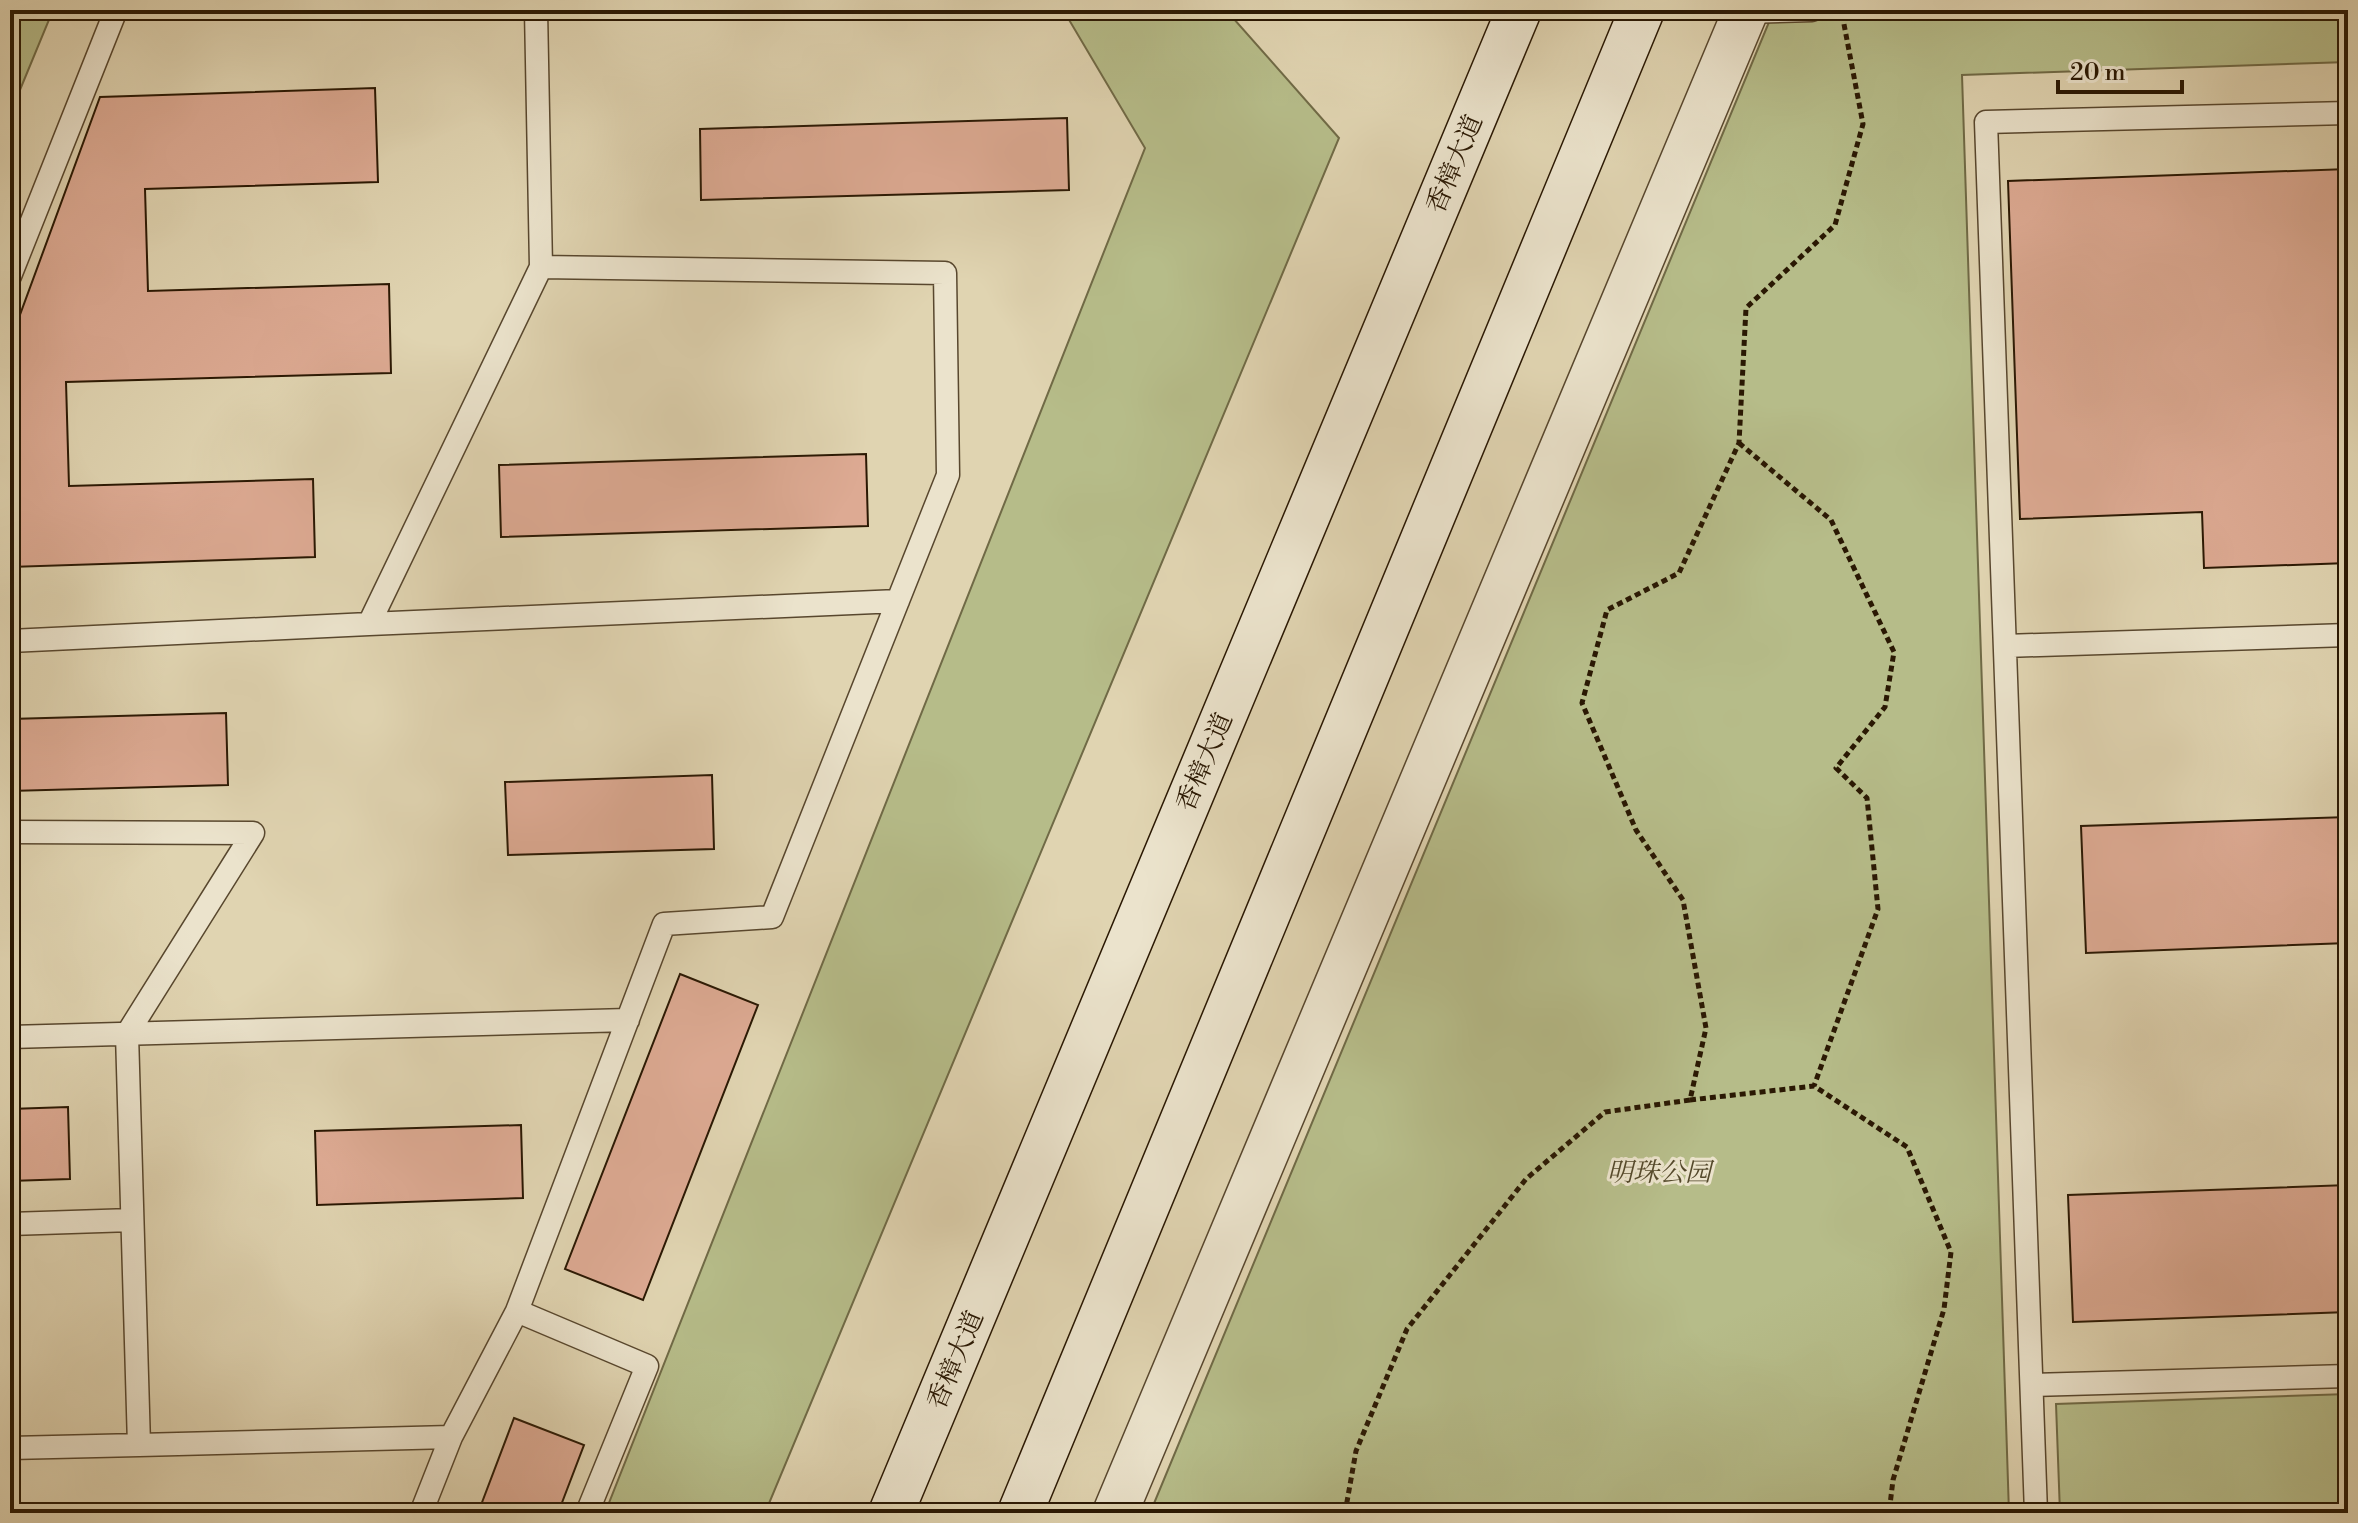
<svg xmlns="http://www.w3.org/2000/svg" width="2358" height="1523" font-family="'Libre Bodoni','Noto Serif SC',serif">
<rect width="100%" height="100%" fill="#e0d4b1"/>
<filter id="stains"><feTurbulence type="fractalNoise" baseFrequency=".0025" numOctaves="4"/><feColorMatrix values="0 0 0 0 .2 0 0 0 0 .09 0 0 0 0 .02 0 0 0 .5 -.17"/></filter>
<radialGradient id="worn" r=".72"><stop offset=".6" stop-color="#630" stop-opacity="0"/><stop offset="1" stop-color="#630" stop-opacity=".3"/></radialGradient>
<!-- green -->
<path fill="#b6bc89" stroke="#706a46" stroke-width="2" d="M1142 10H1226L1339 138 765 1513H605L1145 148 1065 13Z
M1774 10H2348V62L1962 75 2009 1513H1150Z
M10 12 51 15 10 114Z
M2348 1394V1513H2060L2056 1404Z"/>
<!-- building -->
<path fill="#ddaa93" stroke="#2a1803" stroke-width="2" d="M375 88 378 182 145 189 148 291 389 284 391 373 66 382 69 486 313 479 315 557 10 567V342L100 97Z
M1067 118 1069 190 701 200 700 129Z
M2348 169V563L2204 568 2202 512 2020 519 2008 181Z
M866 454 868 526 501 537 499 465Z
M226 713 228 785 10 791V719Z
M712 775 714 849 508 855 505 782Z
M2348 817V943L2086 953 2081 826Z
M680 974 758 1005 643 1300 565 1269Z
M68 1107 70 1179 10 1181V1109Z
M521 1125 523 1198 317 1205 315 1131Z
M2348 1185V1312L2073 1322 2068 1195Z
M514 1418 584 1445 558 1513H478Z
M345 1507V1513H139Z"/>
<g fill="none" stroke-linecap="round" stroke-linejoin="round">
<!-- service casing -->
<g stroke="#58472e" stroke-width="25">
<path id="service" d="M1742 10 1745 12 1812 10
M541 267 945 273 948 475 772 917 664 924 517 1311 647 1366 587 1513
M10 276 116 10
M369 624 898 601
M10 641 369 624 541 267 536 10
M2005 646 2348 635
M10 832 253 833 127 1034 139 1445 451 1437 421 1513
M10 1037 628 1020
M10 1224 132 1220
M2032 1385 2348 1376
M451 1437 517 1311
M10 1448 139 1445
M2036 1513 1986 122 2348 113"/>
</g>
<!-- minor casing -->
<g stroke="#58472e" stroke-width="47">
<path id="minor" d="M1115 1513 1746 10"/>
</g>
<!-- secondary casing -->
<g stroke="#2a1803" stroke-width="47">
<path id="secondary" d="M891 1513 1519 10
M1020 1513 1642 10"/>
</g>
<!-- path -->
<path stroke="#2a1803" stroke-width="5" stroke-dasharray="6 4" stroke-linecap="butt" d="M1739 443 1831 520 1894 652 1885 707 1836 768 1867 798 1878 909 1814 1086
M1690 1100 1814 1086 1907 1147 1951 1252 1944 1309 1893 1480 1889 1513
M1345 1513 1356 1451 1407 1329 1526 1179 1605 1112 1690 1100 1706 1028 1683 900 1636 830 1582 703 1607 610 1679 573 1739 443 1746 308 1835 225 1863 124 1843 19"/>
<!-- service -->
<use href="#service" stroke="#ebe3cc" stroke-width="22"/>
<!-- minor -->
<use href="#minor" stroke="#ebe3cc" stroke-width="44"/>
<!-- secondary -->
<use href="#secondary" stroke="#ebe3cc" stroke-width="44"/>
</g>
<g text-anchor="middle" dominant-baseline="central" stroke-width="6" stroke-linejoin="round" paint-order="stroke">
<!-- street labels -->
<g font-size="26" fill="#2a1803" stroke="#ebe3cc">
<text transform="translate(1455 164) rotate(-67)">香樟大道</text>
<text transform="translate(1205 762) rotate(-67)">香樟大道</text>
<text transform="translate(956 1360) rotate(-67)">香樟大道</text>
</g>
<!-- park labels -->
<g font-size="26" font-style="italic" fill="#54492b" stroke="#ebe3cc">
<text x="1659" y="1173">明珠公园</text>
</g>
</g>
<!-- margin -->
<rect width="2358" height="1523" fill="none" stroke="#e0d4b1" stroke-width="40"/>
<rect x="12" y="12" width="2334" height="1499" fill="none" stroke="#2a1803" stroke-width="4"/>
<rect x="20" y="20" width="2318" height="1483" fill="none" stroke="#2a1803" stroke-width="2"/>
<!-- scale -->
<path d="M2058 80v12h124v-12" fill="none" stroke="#2a1803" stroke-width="4"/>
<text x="2070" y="80" font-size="24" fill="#2a1803" stroke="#ebe3cc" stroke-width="6" paint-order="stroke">20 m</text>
<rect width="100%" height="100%" filter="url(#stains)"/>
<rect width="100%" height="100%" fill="url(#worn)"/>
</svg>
